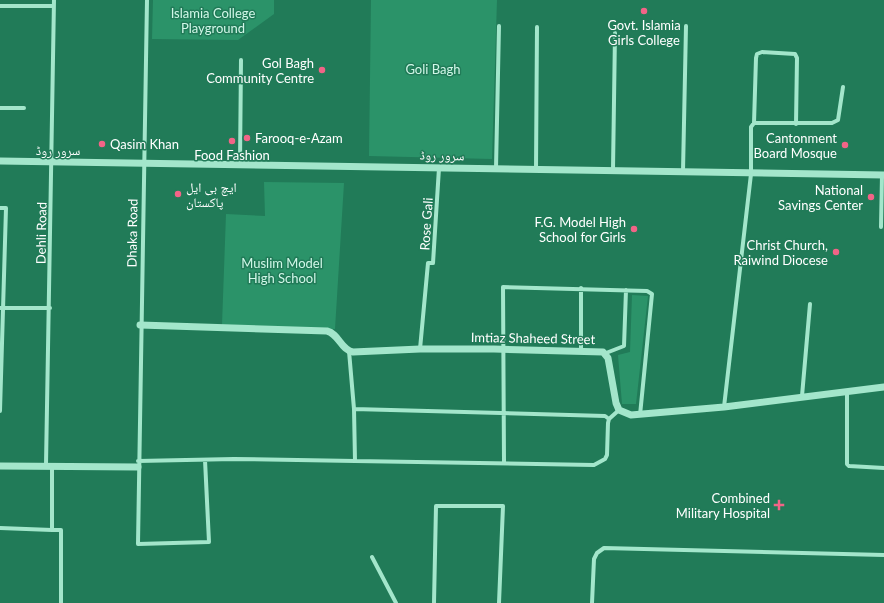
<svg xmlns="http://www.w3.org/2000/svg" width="884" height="603" font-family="Lato,'Noto Naskh Arabic',sans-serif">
<rect width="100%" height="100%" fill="#217b58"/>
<!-- green -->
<path fill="#2b9369" d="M153 0H274V14L238 40 152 39Z
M371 0H497L492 159 369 156Z
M264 182 344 183 335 329 222 325 226 214 265 216Z
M632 295 648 296 636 404H622L618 355 630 352Z"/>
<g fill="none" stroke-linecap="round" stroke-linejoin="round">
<!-- minor -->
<path stroke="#a3e6cb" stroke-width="4" d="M147 0 138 544 209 542 205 460
M0 6H54
M0 108H24
M754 123 756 58 757 54 762 52 795 54 797 58 796 124
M240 163 241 60
M496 168 499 26
M536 169 537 27
M613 169 615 33
M683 171 686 26
M0 208H6L0 411
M881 227 882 175
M0 308H50
M420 349 428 263H433L439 168
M581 351V288
M606 353 624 346 626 290
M847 391V464L849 466 884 468
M802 396 810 304
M724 407 751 174V127L754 123H832L838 120 843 87
M354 409 605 416 609 419
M138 461 234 459 355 461 354 409 349 351
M355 461 594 465 605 459 607 455 608 423 609 419 619 410
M504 463 503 287 647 291 652 294 640 415
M46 465 54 0
M0 528 52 530V466
M52 530H61V603
M372 557 396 603
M434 603 436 506H503L499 603
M592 603 594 559 597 553 604 548 884 555"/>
<!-- tertiary -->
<path stroke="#a3e6cb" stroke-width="7" d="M0 161 884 175
M140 325 327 331C339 334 341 350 353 352L420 349H494L603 352 608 358 616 403 619 410 631 415 724 407 884 387
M0 466 138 467"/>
</g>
<!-- markers -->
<g fill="#f26487" stroke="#217b58" stroke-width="1.5">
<circle cx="644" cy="11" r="4"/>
<circle cx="322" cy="70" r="4"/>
<circle cx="247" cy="138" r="4"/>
<circle cx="232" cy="141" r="4"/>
<circle cx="102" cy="144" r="4"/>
<circle cx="845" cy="145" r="4"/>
<circle cx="178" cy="194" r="4"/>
<circle cx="871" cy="197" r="4"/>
<circle cx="634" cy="229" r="4"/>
<circle cx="836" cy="252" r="4"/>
<path d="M777 499h4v4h4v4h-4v4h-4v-4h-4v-4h4z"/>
</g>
<g text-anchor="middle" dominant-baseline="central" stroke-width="3" stroke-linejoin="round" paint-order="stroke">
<!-- park labels -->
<g font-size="13" fill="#d1f7e8" stroke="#217b58">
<text x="213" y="13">Islamia College<tspan x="213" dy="15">Playground</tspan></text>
<text x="433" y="69">Goli Bagh</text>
<text x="282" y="263">Muslim Model<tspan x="282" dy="15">High School</tspan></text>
</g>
<!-- poi labels -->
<g font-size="13" fill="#fff" stroke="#217b58" text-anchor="end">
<text x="644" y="25" text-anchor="middle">Govt. Islamia<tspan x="644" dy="15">Girls College</tspan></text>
<text x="314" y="63">Gol Bagh<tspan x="314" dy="15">Community Centre</tspan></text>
<text x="255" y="138" text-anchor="start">Farooq-e-Azam</text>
<text x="837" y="138">Cantonment<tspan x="837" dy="15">Board Mosque</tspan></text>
<text x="110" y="144" text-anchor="start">Qasim Khan</text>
<text x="232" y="155" text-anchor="middle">Food Fashion</text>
<text x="186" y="187" text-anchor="start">ایچ بی ایل<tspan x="186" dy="15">پاکستان</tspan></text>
<text x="863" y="190">National<tspan x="863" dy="15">Savings Center</tspan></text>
<text x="626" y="222">F.G. Model High<tspan x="626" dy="15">School for Girls</tspan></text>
<text x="828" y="245">Christ Church,<tspan x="828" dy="15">Raiwind Diocese</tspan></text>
<text x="770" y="498">Combined<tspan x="770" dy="15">Military Hospital</tspan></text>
</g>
<!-- street labels -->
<g font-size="13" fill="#fff" stroke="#217b58">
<text x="58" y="150">سرور روڈ</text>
<text transform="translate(442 155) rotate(1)">سرور روڈ</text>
<text transform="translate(426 224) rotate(-86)">Rose Gali</text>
<text transform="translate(41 233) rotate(-89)">Dehli Road</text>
<text transform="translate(132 233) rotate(-89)">Dhaka Road</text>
<text transform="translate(533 338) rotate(1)">Imtiaz Shaheed Street</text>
</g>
</g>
</svg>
